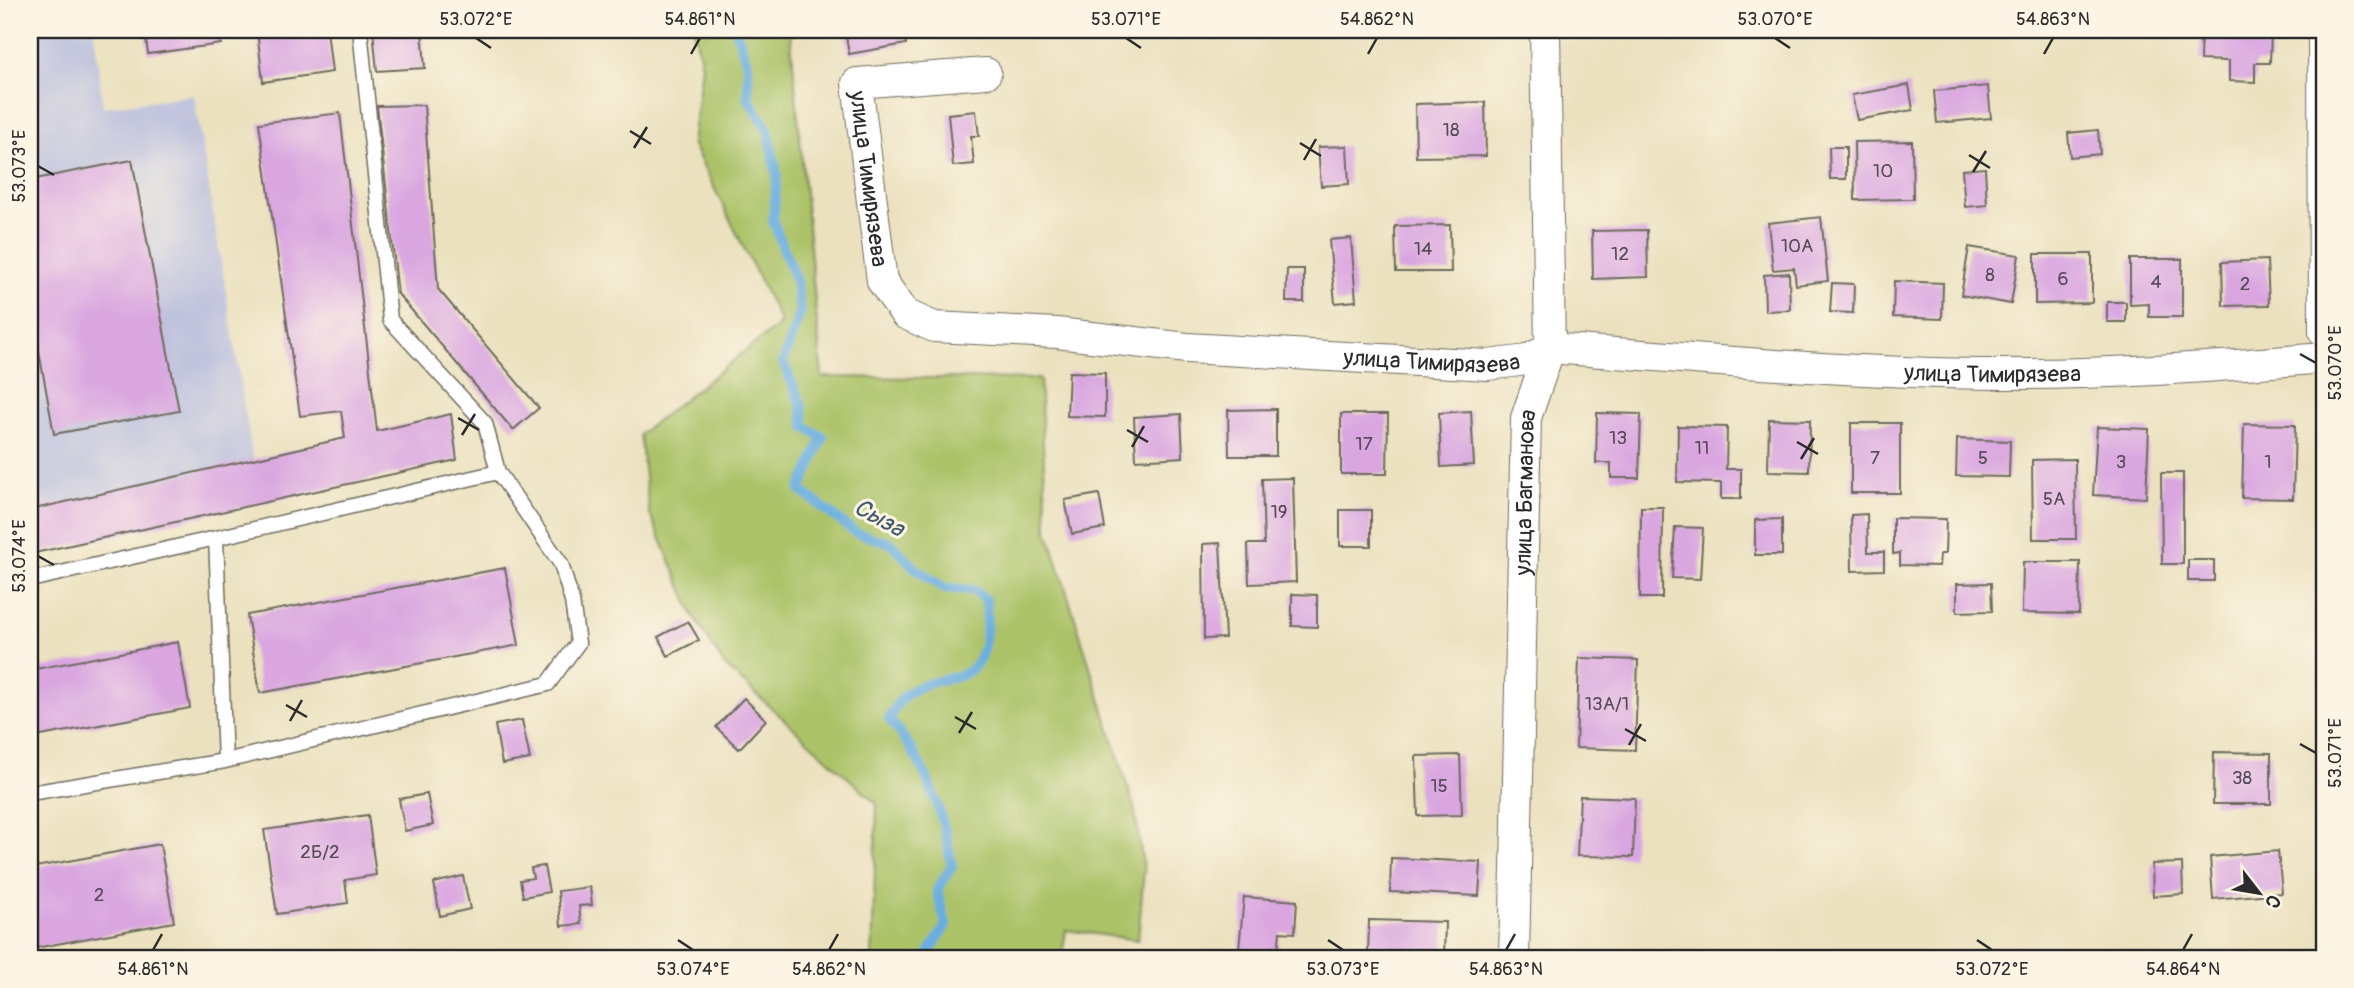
<svg xmlns="http://www.w3.org/2000/svg" width="2354" height="988" font-family="Pangolin,sans-serif">
<rect width="100%" height="100%" fill="#fcf5e5"/>
<filter id="ink" filterUnits="userSpaceOnUse"><feTurbulence type="fractalNoise" baseFrequency=".0143" numOctaves="2"/><feDisplacementMap in="SourceGraphic" scale="14" xChannelSelector="R" yChannelSelector="G"/><feConvolveMatrix kernelMatrix="1 2 1 2 8 2 1 2 1" color-interpolation-filters="sRGB"/></filter>
<filter id="wash" filterUnits="userSpaceOnUse"><feTurbulence type="fractalNoise" baseFrequency=".00686" numOctaves="4" result="noise"/><feDisplacementMap in="SourceGraphic" scale="28" xChannelSelector="R" yChannelSelector="G"/><feGaussianBlur stdDeviation="1.57" result="paint"/><feColorMatrix in="noise" values="0 0 0 0 0 0 0 0 0 0 0 0 0 0 0 0 0 1.4 0 .05"/><feComposite in="paint" operator="in"/></filter>
<g filter="url(#wash)">
<rect width="100%" height="100%" fill="#ebe1bf"/>
<!-- industrial -->
<path fill="#bfc2dd" d="M30 30H94L103 107 194 95 260 503 30 554Z"/>
<!-- green -->
<path fill="#abc267" stroke="#6b7649" stroke-width="2" d="M694 30H790L822 377 1040 379 1047 529 1134 807 1144 871 1138 940 1066 930 1062 958H872L877 804 724 665 694 616 649 512 640 434 781 323 692 143 702 66Z"/>
<g fill="none" stroke-linecap="round" stroke-linejoin="round">
<!-- stream -->
<path stroke="#69aedf" stroke-width="10" d="M736 30 748 66V98L768 130 777 175 773 221 796 281 800 312 783 362 801 404 805 427 823 437 800 490 856 533 891 543 916 569 944 588 973 590 986 600C994 722 921 646 889 719 926 762 943 811 952 866L937 890 946 925 926 958"/>
</g>
<g id="blocks">
<!-- building -->
<path fill="#d9a6e0" d="M145 30H219L221 44 148 54Z
M257 30H327L332 72 263 82Z
M373 30H422L425 68 377 71Z
M845 30H904L906 44 849 54Z
M1302 30H1348V32L1302 35Z
M2201 30H2271L2270 63H2255V82L2229 81V61L2200 60Z
M1909 85 1913 110 1857 120 1852 95Z
M1988 86 1991 118 1937 123 1934 91Z
M1485 102 1486 156 1416 157 1415 104Z
M424 105 438 289 539 408 513 430 398 294 377 106Z
M976 111 979 136H971L974 164 953 166 948 114Z
M340 113 377 431 451 414 457 460 30 554V510L345 438 341 411 300 416 259 123Z
M2098 130 2100 154 2070 157 2068 133Z
M1912 141 1913 199 1855 200 1854 142Z
M1347 146 1349 184 1321 186 1318 147Z
M1829 147H1846V179H1830Z
M132 160 179 411 54 434 30 302V180Z
M1985 168 1987 205 1965 207 1962 170Z
M1821 217 1828 281 1796 285 1794 268 1773 270 1768 223Z
M1450 225 1451 272H1396L1395 226Z
M1647 230 1648 277 1593 279 1592 231Z
M1351 238 1356 301 1335 303 1329 240Z
M1969 247 2019 255 2011 304 1961 295Z
M2035 254H2092V303L2035 304Z
M2130 259H2182V317H2149V304L2130 305Z
M2267 260 2269 305 2223 306 2222 262Z
M1287 269H1304V302H1286Z
M1789 273 1790 310 1765 311 1764 275Z
M1894 281 1943 283 1942 319 1893 317Z
M1832 283 1854 284 1853 313 1830 312Z
M2107 302H2126V322H2107Z
M1069 372 1105 373V417L1067 416Z
M1276 409V456H1229L1228 410Z
M1471 411 1474 465 1441 467 1439 413Z
M1597 413 1641 414 1639 478H1611V463H1596Z
M1181 414 1183 457 1136 460 1134 417Z
M1341 414H1388L1387 474H1341Z
M1769 419 1810 420 1809 472 1768 471Z
M1851 423H1900V493H1851Z
M2244 424 2295 425 2293 499 2242 498Z
M1678 426 1727 427 1726 469H1741V499H1721V483L1677 482Z
M2097 427 2149 429 2146 498 2093 495Z
M1957 439 2010 441 2009 477 1956 476Z
M2075 459 2076 539H2033L2032 460Z
M2161 473H2183V564H2162Z
M1293 478 1296 582 1249 584 1248 544H1264L1262 479Z
M1099 494 1105 528 1072 534 1065 500Z
M1641 507H1663L1662 598H1640Z
M1340 510H1371V546H1340Z
M1867 514 1868 552H1884V570L1852 571 1851 515Z
M1893 518 1946 519 1945 554H1940L1939 566 1900 565V553L1893 554Z
M1782 519V555H1755V520Z
M1675 527 1703 528 1700 579 1672 578Z
M1220 543 1225 638 1204 639 1203 544Z
M2188 560H2214V581H2188Z
M2023 562H2080L2079 614 2022 613Z
M505 568 519 645 260 693 247 615Z
M1991 583 1992 611 1957 612V584Z
M1292 594 1317 595V627L1292 626Z
M688 621 699 640 668 656 658 637Z
M178 642 190 708 30 738V670Z
M1579 658 1638 660 1635 750 1576 748Z
M744 698 766 720 739 749 716 727Z
M522 720 530 759 502 764 495 725Z
M2214 752 2271 753V804H2213Z
M1460 755 1462 815 1418 816 1416 756Z
M427 794 433 825 405 831 399 799Z
M1580 796 1635 798 1633 857 1577 856Z
M368 815 376 875 345 880 348 903 277 914 264 830Z
M160 844 174 922 30 949V868Z
M2278 851 2282 893 2213 899 2210 857Z
M1391 858 1481 862 1479 896 1390 892Z
M2182 863 2183 894 2153 896 2152 864Z
M544 866 549 892 523 897 520 880 533 878 531 868Z
M463 876 470 909 440 916 434 883Z
M590 887 592 905 579 906 581 924 561 926 558 891Z
M1244 897 1297 901 1295 933 1280 932 1278 952 1239 949Z
M1369 920 1445 922 1444 956 1368 958Z"/>
</g>
</g>
<g filter="url(#ink)">
<use href="#blocks" fill-opacity="0" stroke="#6e6b5f" stroke-width="2"/>
<g fill="none" stroke-linecap="round" stroke-linejoin="round">
<!-- service casing -->
<g stroke="#6e6b5f" stroke-width="17">
<path id="service" d="M30 580 216 538
M225 761 216 538 498 472
M30 793 225 761 548 684 578 643 572 601 561 564 498 472 485 423 390 320 360 30"/>
</g>
<!-- minor casing -->
<g stroke="#6e6b5f" stroke-width="32">
<g id="minor">
<path d="M2323 30 2324 332"/>
<path id="s1" d="M986 73 857 83 882 281 905 314 934 327 1057 333 1187 348 1488 365 1527 360 1550 348C1698 359 1847 373 1996 374 2106 375 2215 367 2324 358"/>
<path id="s2" d="M1514 958 1526 418 1550 348 1545 30"/>
</g>
</g>
<!-- service -->
<use href="#service" stroke="#fff" stroke-width="14"/>
<!-- minor -->
<use href="#minor" stroke="#fff" stroke-width="30"/>
</g>
</g>
<!-- ticks -->
<path fill="none" stroke="#2b2b2b" stroke-width="2.5" d="M476 38 491 48M1126 38 1141 48M1775 38 1790 48M691 54 700 38M1368 54 1377 38M2044 54 2053 38M630 131 651 144M1300 143 1321 156M634 148 647 127M1969 155 1990 168M1304 160 1316 139M38 166 54 175M1973 172 1986 151M2300 354 2316 363M458 418 479 430M1127 430 1148 442M462 435 475 414M1797 442 1818 454M1132 447 1144 426M1801 459 1814 438M38 556 54 565M286 705 307 717M955 717 976 729M290 721 302 700M1625 729 1646 741M959 733 972 712M2300 744 2316 753M1629 745 1641 724M678 940 693 950M1328 940 1343 950M1977 940 1992 950M153 950 162 934M829 950 838 934M1506 950 1515 934M2183 950 2192 934"/>
<g text-anchor="middle" dominant-baseline="central" stroke-width="6" stroke-linejoin="round" paint-order="stroke">
<!-- number labels -->
<g font-size="19" fill="#564a58">
<text x="1451" y="130">18</text>
<text x="1883" y="171">10</text>
<text x="1797" y="246">10А</text>
<text x="1423" y="249">14</text>
<text x="1620" y="254">12</text>
<text x="1990" y="275">8</text>
<text x="2063" y="279">6</text>
<text x="2156" y="282">4</text>
<text x="2245" y="284">2</text>
<text x="1618" y="438">13</text>
<text x="1364" y="444">17</text>
<text x="1702" y="448">11</text>
<text x="1875" y="458">7</text>
<text x="1983" y="458">5</text>
<text x="2121" y="462">3</text>
<text x="2268" y="462">1</text>
<text x="2054" y="499">5А</text>
<text x="1279" y="512">19</text>
<text x="1607" y="704">13А/1</text>
<text x="2242" y="778">38</text>
<text x="1439" y="786">15</text>
<text x="320" y="852">2Б/2</text>
<text x="99" y="895">2</text>
</g>
<!-- street labels -->
<g font-size="23" fill="#2b2b2b" stroke="#fcf5e5">
<text stroke="none"><textPath href="#s1" startOffset="226">улица Тимирязева</textPath></text>
<text stroke="none"><textPath href="#s1" startOffset="900">улица Тимирязева</textPath></text>
<text stroke="none"><textPath href="#s1" startOffset="1465">улица Тимирязева</textPath></text>
<text stroke="none"><textPath href="#s2" startOffset="466">улица Багманова</textPath></text>
</g>
<!-- water labels -->
<g font-size="24" font-style="italic" fill="#41596a" stroke="#fcf5e5">
<text transform="translate(879 518) rotate(29)">Сыза</text>
</g>
</g>
<!-- margin -->
<rect width="2354" height="988" fill="none" stroke="#fcf5e5" stroke-width="77"/>
<!-- north arrow -->
<g transform="translate(2259 893) rotate(121)" stroke="#fcf5e5" stroke-width="5" paint-order="stroke">
<path d="M0-5L12 26L0 18L-12 26Z" fill="#2b2b2b"/>
<text y="-10" font-size="19" font-weight="bold" text-anchor="middle" fill="#2b2b2b">С</text>
</g>
<rect x="38" y="38" width="2278" height="912" fill="none" stroke="#2b2b2b" stroke-width="2.5"/>
<g font-size="18" text-anchor="middle" fill="#2b2b2b">
<text x="476" y="25">53.072°E</text>
<text x="700" y="25">54.861°N</text>
<text x="1126" y="25">53.071°E</text>
<text x="1377" y="25">54.862°N</text>
<text x="1775" y="25">53.070°E</text>
<text x="2053" y="25">54.863°N</text>
<text transform="translate(19 166) rotate(-90)" y="6">53.073°E</text>
<text transform="translate(2335 363) rotate(-90)" y="6">53.070°E</text>
<text transform="translate(19 556) rotate(-90)" y="6">53.074°E</text>
<text transform="translate(2335 753) rotate(-90)" y="6">53.071°E</text>
<text x="153" y="975">54.861°N</text>
<text x="693" y="975">53.074°E</text>
<text x="829" y="975">54.862°N</text>
<text x="1343" y="975">53.073°E</text>
<text x="1506" y="975">54.863°N</text>
<text x="1992" y="975">53.072°E</text>
<text x="2183" y="975">54.864°N</text>
</g>
</svg>
